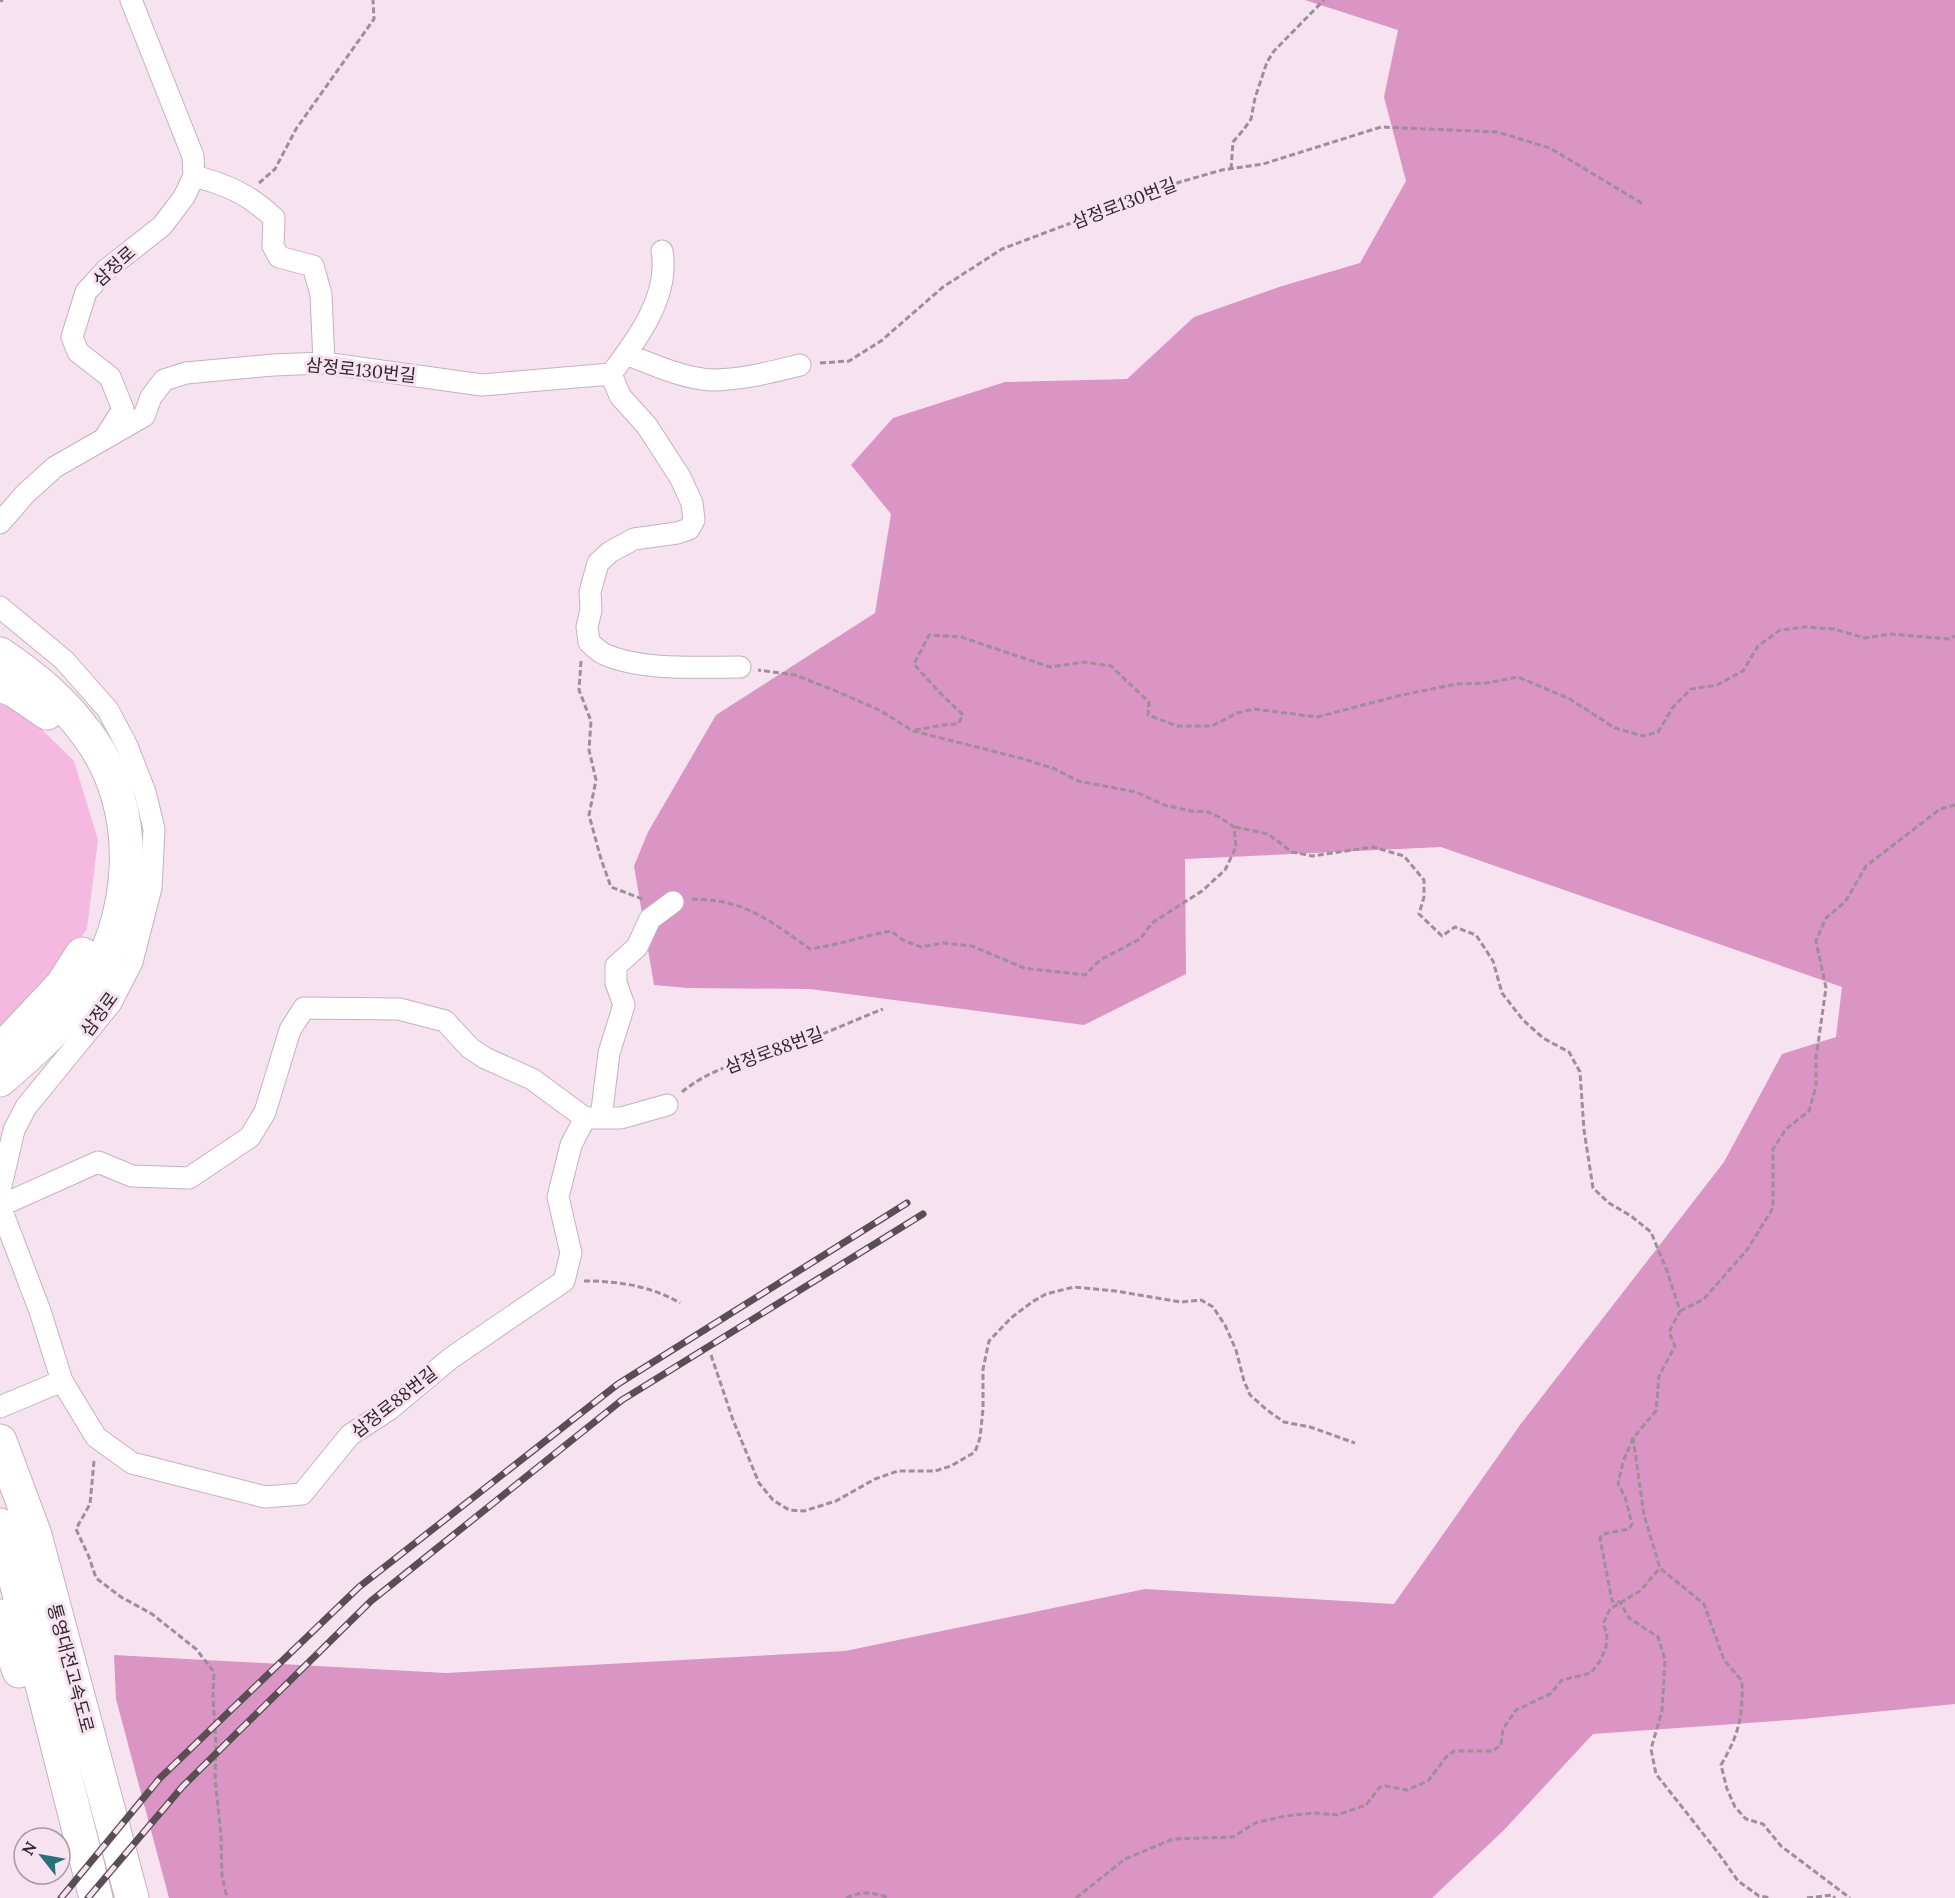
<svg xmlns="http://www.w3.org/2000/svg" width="1955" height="1898" font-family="Lora,'Noto Sans KR',serif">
<rect width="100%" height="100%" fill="#f7e3f0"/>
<!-- green -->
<path fill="#f5b8e1" d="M0 704 23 711 74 761 98 840 87 929 21 1016 0 1035Z"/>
<!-- forest -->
<path fill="#da95c4" d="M1305 0H1955V1704L1803 1719 1593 1734 1504 1830 1432 1898H169L116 1699 114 1655 446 1673 845 1651 1145 1589 1394 1604 1520 1425 1724 1162 1782 1054 1836 1037 1842 987 1441 847 1185 859 1186 974 1084 1025 810 989 687 988 654 985 634 866 648 832 716 715 875 613 891 514 851 465 893 418 1005 382 1127 379 1194 317 1279 287 1360 263 1406 181 1384 97 1398 30Z"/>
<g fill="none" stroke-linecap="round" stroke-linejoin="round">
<!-- minor casing -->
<g stroke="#c5b1be" stroke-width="23">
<path id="minor" d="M194 176C228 185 248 194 274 218L273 246 279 257 313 266 321 294 324 363
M626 354C651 364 685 379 712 380 742 380 771 372 800 365
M611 374 620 396 647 426 680 477 692 503 694 520 689 529 677 533 634 539 610 552 598 563 590 592 591 610 587 627 589 642C593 646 598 651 604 654 642 671 699 667 740 667
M104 439 144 416 151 397 164 380 186 373 273 365 324 363 482 385 611 374C637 340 670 296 662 251
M0 523 25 494 55 467 104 439 123 409 110 377 78 352 72 337 86 292 106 270 162 226 184 197 194 176 193 156 131 0
M0 607 64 660 108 710 127 746 145 792 154 829 151 888 132 962 111 1003 26 1107 14 1130 0 1190V1206L40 1311 62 1381 96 1437 132 1463 265 1497 302 1494 350 1435 390 1409 451 1358 564 1281 571 1253 558 1197 571 1145 585 1118
M601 1118 609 1053 624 1005 616 983V966L637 947 650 919 673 902
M0 1206 98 1162 132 1176 189 1178 250 1137 265 1112 290 1030 304 1008 399 1009 445 1021 470 1048 485 1058 532 1079 585 1118H621L667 1105
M0 1407 62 1381"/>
</g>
<!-- motorway casing -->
<g stroke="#c5b1be" stroke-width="35">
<path id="motorway" d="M0 654C34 677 63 701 87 734 144 809 136 921 83 995 60 1028 30 1054 0 1080
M0 685 15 691 47 713
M0 1051 62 985 82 954
M0 1441 35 1535 132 1898
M0 1525 12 1566 96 1898
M0 1616 19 1671"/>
</g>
<!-- path -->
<path stroke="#9d8e98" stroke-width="3" stroke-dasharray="6 3" stroke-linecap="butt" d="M0 1 3 0
M1231 169 1233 142 1244 129 1251 119 1255 98 1267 62 1274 51 1324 0
M259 183 275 169 296 129 374 19 373 0
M820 363 849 361 881 341 943 287 1002 249 1180 182 1222 170 1263 164 1381 127 1497 132 1550 148 1643 204
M581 661 579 690 591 721 589 750 596 780 589 815 601 859 611 887 645 900
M915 730 943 725 958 724 963 715 938 691 914 664 929 635 961 637 1050 667 1084 662 1111 666 1149 702 1148 715 1177 726H1212L1237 713 1254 709 1317 717 1402 695 1456 684 1487 683 1518 677 1570 699 1615 728 1643 736 1658 732 1673 707 1691 689 1717 685 1743 671 1758 646 1780 630 1806 627 1834 629 1865 638 1891 634 1948 639 1955 636
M1235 827 1268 834 1292 852 1312 856 1373 847 1404 856 1424 880V897L1419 914 1442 936 1455 927 1476 935 1493 961 1502 993 1523 1020 1543 1038 1569 1052 1580 1072 1584 1130 1593 1188 1609 1203 1631 1216 1651 1232 1667 1271 1680 1311 1669 1332 1675 1346 1659 1376 1656 1411 1633 1438 1644 1515 1660 1568 1704 1604 1724 1660 1742 1681C1743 1717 1739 1734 1721 1765L1727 1789 1735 1807 1746 1819 1763 1824 1781 1846 1850 1898
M692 899C705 900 719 900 731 904 758 910 787 933 810 949 838 945 863 936 891 931L903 940 921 947 943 943 972 946 1024 968 1085 975 1100 960 1140 939 1152 923 1202 891 1225 870 1236 847 1234 827 1219 817 1208 812 1191 811 1164 805 1136 792 1078 781 1055 769 1024 759 913 731 879 710 836 691 795 675 758 670
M682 1092C717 1063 764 1056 806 1040 832 1031 857 1019 883 1009
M584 1281C618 1281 651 1286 680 1303
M1680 1311 1704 1299 1747 1250 1773 1208V1149L1786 1129 1809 1111 1816 1086V1058L1826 988 1816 941 1826 918 1845 902 1866 866 1940 809 1955 805
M711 1355 733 1420 759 1483 773 1500 789 1510 804 1511 836 1501 875 1479 898 1471H935L951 1466 975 1452 980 1438 983 1409V1369L989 1341 1011 1318 1032 1302 1046 1294 1074 1287 1115 1291 1181 1302 1201 1300 1213 1307 1225 1325 1236 1350 1244 1381 1250 1395 1267 1410 1284 1422 1310 1427 1355 1443
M1633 1438 1623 1462 1618 1484 1625 1497 1632 1524 1629 1529 1603 1534 1600 1538 1612 1601 1620 1602 1629 1618 1658 1637 1665 1660 1662 1711 1651 1749 1656 1774 1719 1854 1738 1881 1759 1896 1771 1898
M94 1461 90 1504 76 1529 89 1557 96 1578 121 1597 152 1614 196 1649 214 1672 213 1697 216 1745 215 1777 221 1837 222 1875 227 1898
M846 1898C862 1891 873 1892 889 1898
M1076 1898 1125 1859 1173 1839 1233 1837 1255 1823 1285 1816 1315 1813 1337 1815 1366 1805 1380 1787 1386 1786 1407 1790 1428 1781 1447 1756 1454 1751H1493L1501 1745 1503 1729 1516 1710 1550 1694 1562 1680 1591 1673 1600 1661 1606 1647 1607 1633 1603 1624 1610 1609 1640 1591 1660 1568
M1807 1898 1832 1895 1835 1898"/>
<!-- minor -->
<use href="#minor" stroke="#fff" stroke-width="21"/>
<!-- motorway -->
<use href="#motorway" stroke="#fff" stroke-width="33"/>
<!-- rail casing -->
<g stroke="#584e54" stroke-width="7">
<path id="rail" d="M61 1898 160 1778 359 1587 618 1384 907 1203
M88 1898 183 1786 371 1601 622 1400 923 1214"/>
</g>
<!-- rail -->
<use href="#rail" stroke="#f7e3f0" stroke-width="4.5" stroke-dasharray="14" stroke-linecap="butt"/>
</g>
<g text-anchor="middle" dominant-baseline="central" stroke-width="6" stroke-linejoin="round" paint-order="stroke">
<!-- street labels -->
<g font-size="18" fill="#2f272c" stroke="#f7e3f0">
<text transform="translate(1124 203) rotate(-21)">삼정로130번길</text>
<text transform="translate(114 266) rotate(-42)">삼정로</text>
<text transform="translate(361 370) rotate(6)">삼정로130번길</text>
<text transform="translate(99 1014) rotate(-54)">삼정로</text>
<text transform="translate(774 1050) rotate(-20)">삼정로88번길</text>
<text transform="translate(394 1402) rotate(-38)">삼정로88번길</text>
<text transform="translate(71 1668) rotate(75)">통영대전고속도로</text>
</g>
</g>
<!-- north arrow -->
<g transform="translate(42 1856) rotate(301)"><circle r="28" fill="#f7e3f0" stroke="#a798a2" stroke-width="1.5"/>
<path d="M0-4.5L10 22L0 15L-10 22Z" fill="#28707b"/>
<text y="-9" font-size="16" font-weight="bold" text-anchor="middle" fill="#2f272c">N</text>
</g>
</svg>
